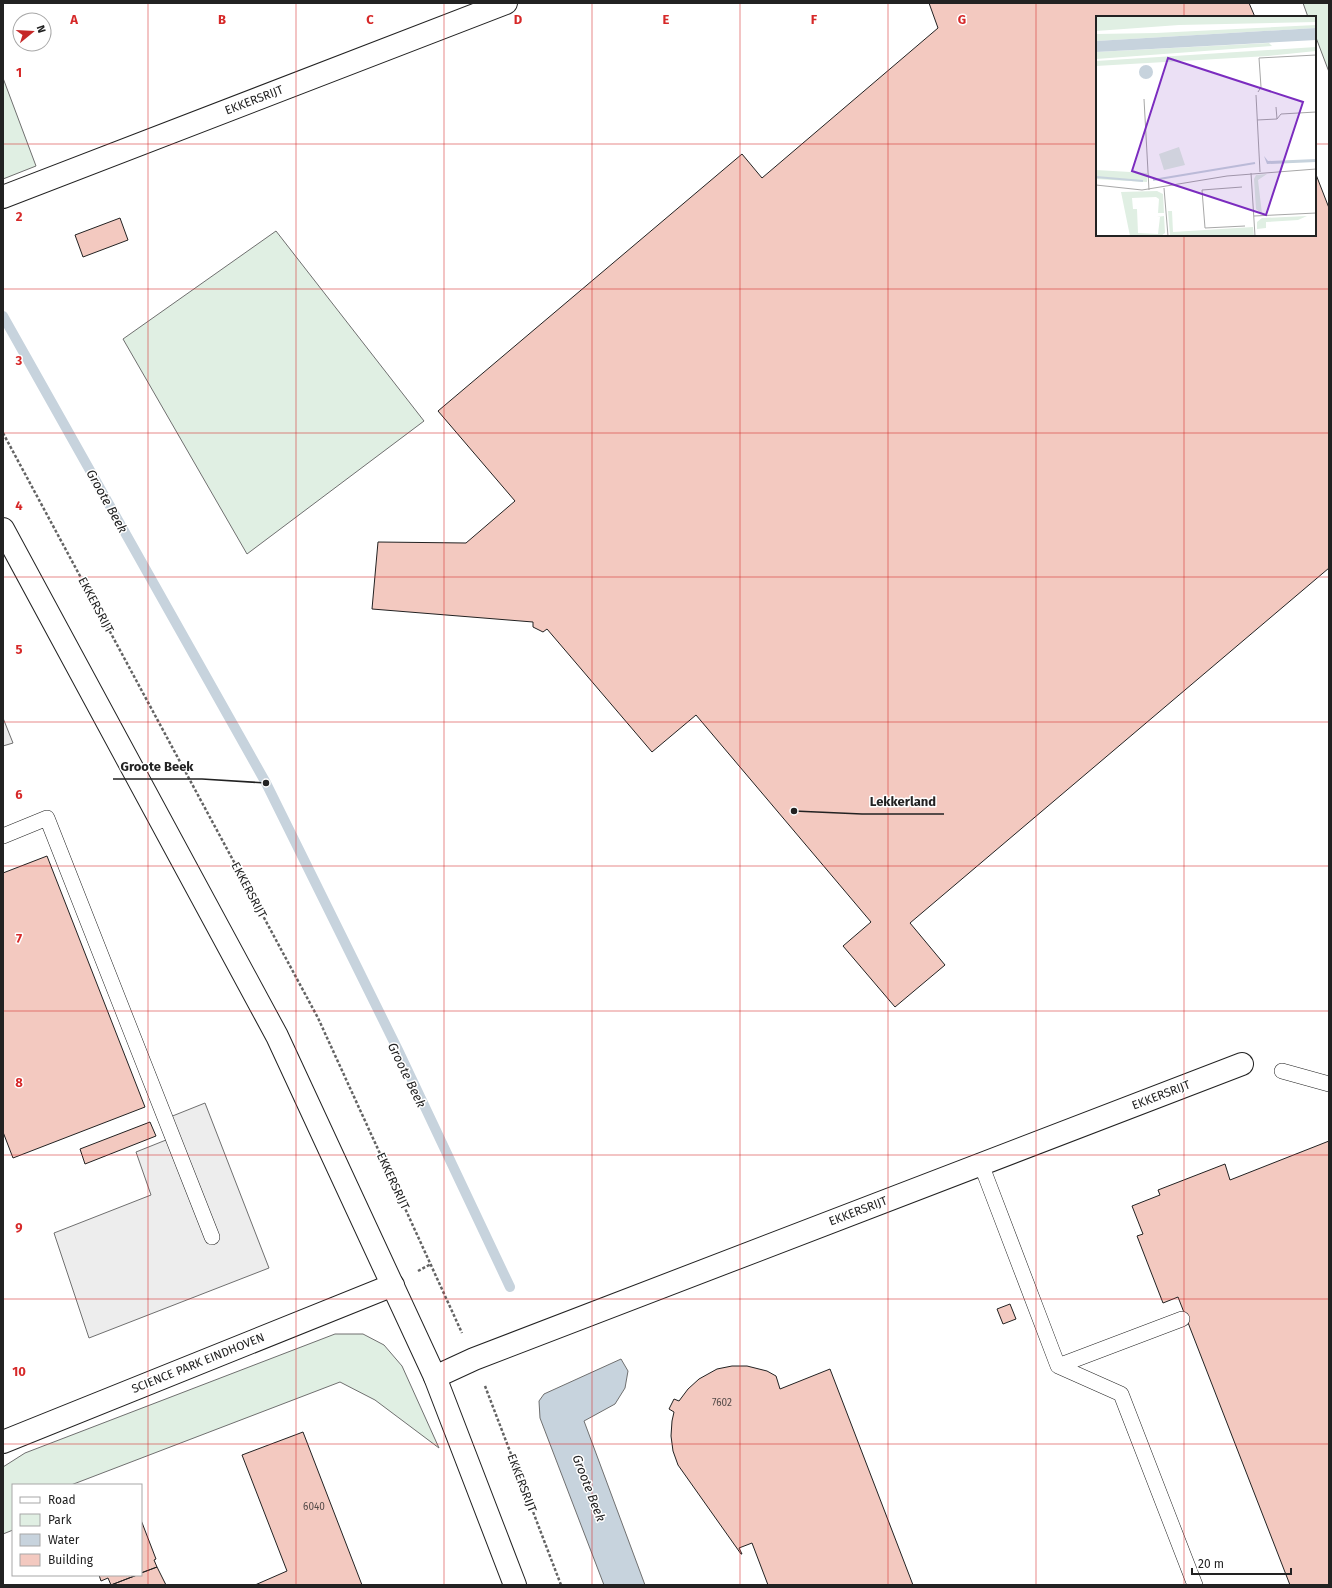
<svg xmlns="http://www.w3.org/2000/svg" width="1332" height="1588" font-family="'Fira Sans',sans-serif">
<rect width="100%" height="100%" fill="#fff"/>
<!-- green -->
<path fill="#e0efe3" stroke="#6f6f6f" d="M1303 3H1329V72L1315 35V17H1308Z
M3 78 36 166 3 179Z
M276 231 424 421 247 554 123 339Z
M335 1334H363L384 1345 402 1366 439 1448 375 1400 340 1382 71 1485H13V1530L3 1534V1467L25 1453Z"/>
<!-- parking -->
<path fill="#ededed" stroke="#6f6f6f" d="M3 718 13 743 3 746Z
M205 1103 269 1268 89 1338 54 1233 151 1195 136 1152 166 1140 160 1121Z"/>
<!-- water -->
<path fill="#c7d3dd" stroke="#6f6f6f" d="M621 1359 628 1371 625 1388 615 1404 584 1421 645 1585H604L540 1418 539 1401 544 1394Z"/>
<g fill="none" stroke-linecap="round" stroke-linejoin="round">
<!-- stream -->
<path stroke="#c7d3dd" stroke-width="10" d="M3 316 266 783 398 1050 510 1287"/>
</g>
<!-- building -->
<path fill="#f3c9c0" stroke="#222" d="M929 3H1249L1255 17H1097V235H1315V172L1329 208V568L910 923 945 965 895 1007 843 946 871 922 696 715 652 752 547 629 543 632 533 627V622L372 609 378 542 466 543 515 501 438 411 742 154 762 178 938 28Z
M120 218 128 240 83 257 75 235Z
M47 856 145 1107 13 1158 3 1132V873Z
M150 1122 156 1136 85 1164 80 1149Z
M1329 1141V1585H1290L1178 1297 1163 1303 1137 1236 1143 1234 1132 1206 1160 1195 1158 1190 1225 1164 1230 1180Z
M1010 1304 1016 1319 1003 1324 997 1309Z
M732 1366H747L767 1371 776 1376 780 1389 830 1369 913 1585H768L752 1543 739 1548 742 1554H741L678 1465 673 1451 671 1436 672 1421 674 1412 669 1409 674 1399 679 1401 688 1389 699 1379 717 1369Z
M303 1432 362 1585H255L287 1571 242 1455Z
M141 1520 156 1559 154 1560 157 1567 141 1573Z
M157 1567 166 1585H111L137 1575H141V1573Z
M99 1575H137L111 1585 108 1578 101 1581Z"/>
<g fill="none" stroke-linecap="round" stroke-linejoin="round">
<!-- lane casing -->
<g stroke="#222" stroke-width="16">
<path id="lane" d="M3 836 47 818 212 1237
M1282 1071 1329 1084
M981 1164 1058 1366 1121 1394 1195 1585
M1058 1366 1182 1319"/>
</g>
<!-- street casing -->
<g stroke="#222" stroke-width="24">
<path id="street" d="M3 197 506 3
M435 1377 474 1359 1242 1064
M3 1442 393 1285"/>
</g>
<!-- secondary casing -->
<g stroke="#222" stroke-width="24">
<path id="secondary" d="M3 529 277 1036 435 1377 515 1585"/>
</g>
<!-- path -->
<path stroke="#646464" stroke-width="2.5" stroke-dasharray="3 2" stroke-linecap="butt" d="M3 433 318 1018 462 1333
M418 1271 431 1264
M485 1386 561 1585"/>
<!-- lane -->
<use href="#lane" stroke="#fff" stroke-width="15"/>
<!-- street -->
<use href="#street" stroke="#fff" stroke-width="22"/>
<!-- secondary -->
<use href="#secondary" stroke="#fff" stroke-width="22"/>
</g>
<!-- grid -->
<path fill="none" stroke="#d62828" stroke-width="1" stroke-opacity="0.55" d="M148 3V1585M296 3V1585M444 3V1585M592 3V1585M740 3V1585M888 3V1585M1036 3V1585M1184 3V17M3 144H1097M1315 144H1329M1184 235V1585M3 289H1329M3 433H1329M3 577H1329M3 722H1329M3 866H1329M3 1011H1329M3 1155H1329M3 1299H1329M3 1444H1329"/>
<g text-anchor="middle" dominant-baseline="central" stroke-width="3" stroke-linejoin="round" paint-order="stroke">
<!-- number labels -->
<g font-size="10" fill="#564c4a">
<text x="722" y="1403">7602</text>
<text x="314" y="1507">6040</text>
</g>
<!-- street labels -->
<g font-size="12" fill="#222" stroke="#fff">
<text transform="translate(254 100) rotate(-21)">EKKERSRIJT</text>
<text transform="translate(96 605) rotate(62)">EKKERSRIJT</text>
<text transform="translate(249 890) rotate(62)">EKKERSRIJT</text>
<text transform="translate(1161 1095) rotate(-21)">EKKERSRIJT</text>
<text transform="translate(393 1181) rotate(65)">EKKERSRIJT</text>
<text transform="translate(858 1211) rotate(-21)">EKKERSRIJT</text>
<text transform="translate(198 1363) rotate(-22)">SCIENCE PARK EINDHOVEN</text>
<text transform="translate(522 1483) rotate(69)">EKKERSRIJT</text>
</g>
<!-- water labels -->
<g font-size="13" font-style="italic" fill="#222" stroke="#fff">
<text transform="translate(107 501) rotate(61)">Groote Beek</text>
<text transform="translate(407 1075) rotate(64)">Groote Beek</text>
<text transform="translate(589 1488) rotate(69)">Groote Beek</text>
</g>
</g>
<!-- overview -->
<g transform="translate(1096 16)">
<rect width="220" height="220" fill="#fff"/>
<path d="M0 0 220 1V6L83 9 0 15ZM220 9V12L0 25V18L60 17ZM173 27 176 30 0 43V36ZM220 31V35L172 40 0 50V45ZM83 131 89 149 68 154 63 138ZM0 154 51 157V166L0 163ZM171 158 162 164 166 198 160 193 158 163 160 159ZM61 175 67 178 68 197H62L63 183 60 181 36 182 37 193H41L42 217 62 218 64 201H61L68 200 69 217 65 220H34L25 176ZM72 195H76L77 216 157 211 158 220H74ZM211 200 202 204 170 206V212L161 213V206L166 202Z" fill="#e0efe3"/>
<path d="M220 12V24L0 36V25ZM43 56a7 7 0 1 1 14 0a7 7 0 1 1-14 0ZM168 140 172 145 220 143V146L171 148Z" fill="#c7d3dd"/>
<path fill="none" stroke="#c7d3dd" stroke-width="2" d="M0 161 47 165M57 164 159 147"/>
<path fill="none" stroke="#a7a7a7" stroke-width="1" d="M162 76 165 71 163 42 220 39M160 79 164 156M48 83 53 174M180 91 181 103M161 104 181 103 185 98 220 96M155 157 159 220M0 169 46 174 131 160 220 153M146 171 106 174 109 212 149 210M68 172 72 220M158 200 220 197"/>
<path fill="#7b2cbf" fill-opacity="0.15" stroke="#7b2cbf" stroke-width="2" d="M72 42 207 86 170 199 36 155Z"/>
<rect width="220" height="220" fill="none" stroke="#222" stroke-width="2"/>
</g>
<g font-size="13" text-anchor="middle" font-weight="bold" fill="#d62828" stroke="#fff" stroke-width="3" stroke-linejoin="round" paint-order="stroke">
<text x="74" y="24">A</text>
<text x="222" y="24">B</text>
<text x="370" y="24">C</text>
<text x="518" y="24">D</text>
<text x="666" y="24">E</text>
<text x="814" y="24">F</text>
<text x="962" y="24">G</text>
<text x="19" y="77">1</text>
<text x="19" y="221">2</text>
<text x="19" y="365">3</text>
<text x="19" y="510">4</text>
<text x="19" y="654">5</text>
<text x="19" y="799">6</text>
<text x="19" y="943">7</text>
<text x="19" y="1087">8</text>
<text x="19" y="1232">9</text>
<text x="19" y="1376">10</text>
</g>
<!-- callouts -->
<path fill="none" stroke="#222" stroke-width="1.5" d="M266 783L202 779H113M794 811L862 814H944"/>
<g fill="#222" stroke="#fff" stroke-width="1.5">
<circle cx="266" cy="783" r="4"/>
<circle cx="794" cy="811" r="4"/>
</g>
<g font-size="13" text-anchor="middle" font-weight="bold" fill="#222" stroke="#fff" stroke-width="3" stroke-linejoin="round" paint-order="stroke">
<text x="157" y="771">Groote Beek</text>
<text x="903" y="806">Lekkerland</text>
</g>
<!-- border -->
<rect width="1332" height="1588" fill="none" stroke="#222222" stroke-width="8"/>
<!-- legend -->
<rect x="12" y="1484" width="130" height="92" fill="#ffffff" stroke="#a7a7a7"/>
<rect x="20" y="1497" width="20" height="6" fill="#ffffff" stroke="#a7a7a7"/>
<text x="48" y="1504" font-size="12" fill="#222222">Road</text>
<rect x="20" y="1514" width="20" height="12" fill="#e0efe3" stroke="#a7a7a7"/>
<text x="48" y="1524" font-size="12" fill="#222222">Park</text>
<rect x="20" y="1534" width="20" height="12" fill="#c7d3dd" stroke="#a7a7a7"/>
<text x="48" y="1544" font-size="12" fill="#222222">Water</text>
<rect x="20" y="1554" width="20" height="12" fill="#f3c9c0" stroke="#a7a7a7"/>
<text x="48" y="1564" font-size="12" fill="#222222">Building</text>
<!-- north arrow -->
<g transform="translate(32 32) rotate(72)"><circle r="19" fill="#ffffff" stroke="#a7a7a7"/>
<path d="M0-3L7 15L0 10L-7 15Z" fill="#c62828"/>
<text y="-6" font-size="11" font-weight="bold" text-anchor="middle" fill="#222222">N</text>
</g>
<!-- scale -->
<path d="M1192 1568v6h99v-6" fill="none" stroke="#222222" stroke-width="2"/>
<text x="1198" y="1568" font-size="12" fill="#222222" stroke="#ffffff" stroke-width="3" paint-order="stroke">20 m</text>
</svg>
